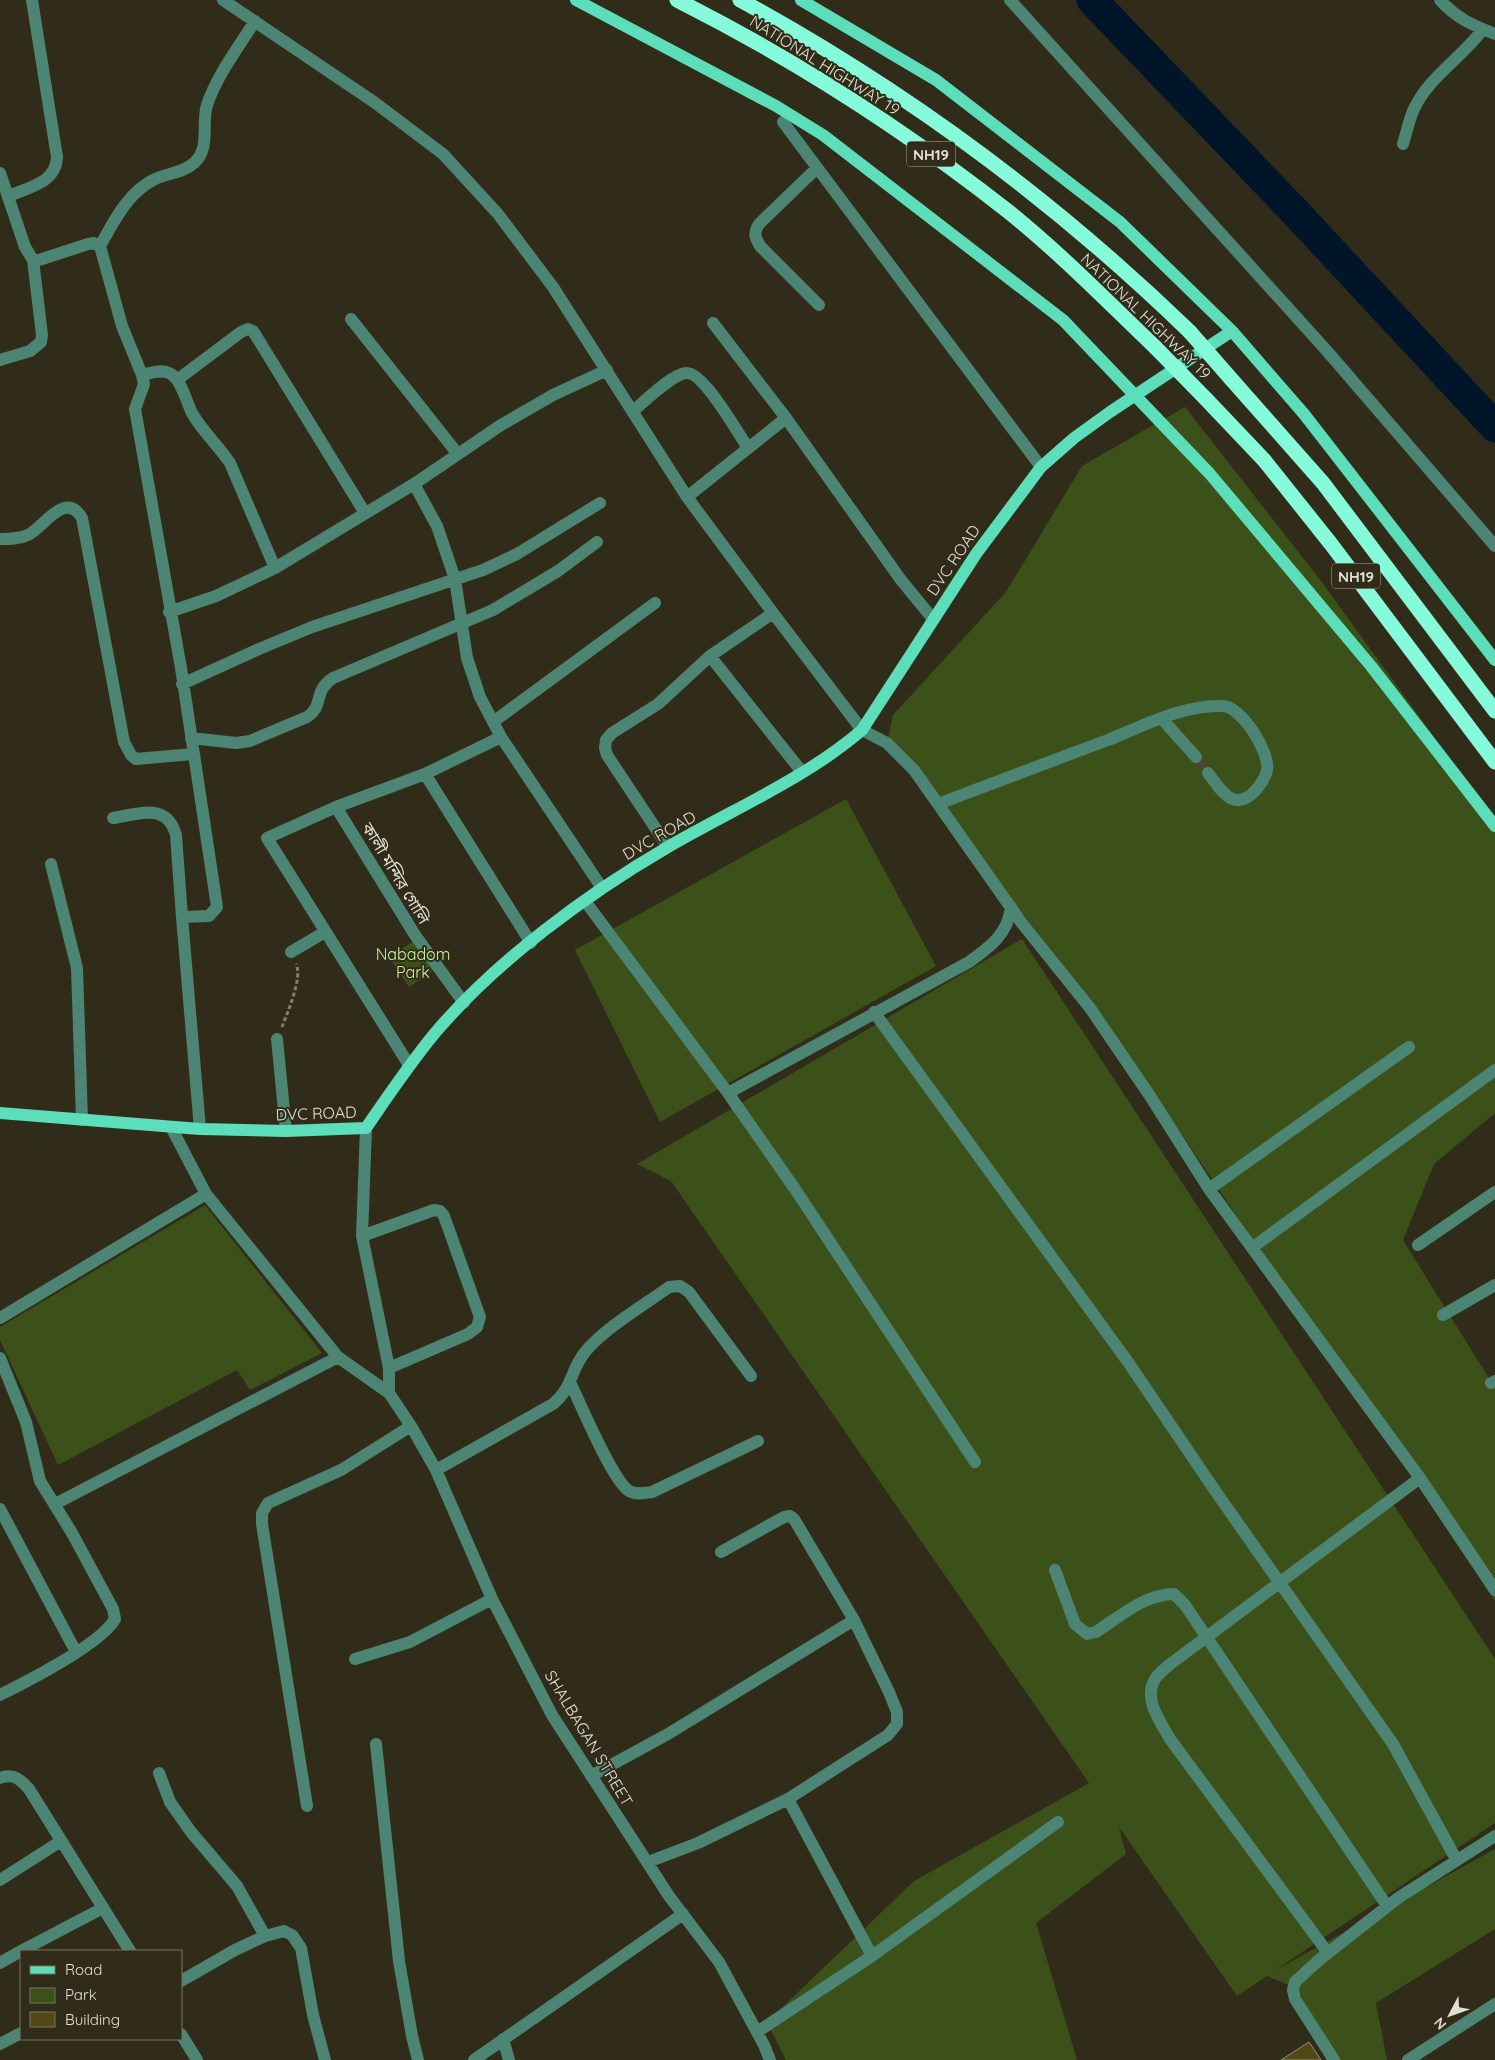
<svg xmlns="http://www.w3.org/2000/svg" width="1495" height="2060" font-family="Quicksand,'Noto Sans Bengali',sans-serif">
<rect width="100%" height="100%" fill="#312c19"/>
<!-- green -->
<path fill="#3b5119" d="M1185 407 1321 581 1495 821V1113L1434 1164 1403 1240 1495 1388V1601L1095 1005 887 743 893 715 1006 592 1082 466Z
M846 799 936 966 660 1122 575 950Z
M417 939 437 968 409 987 389 957Z
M1022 939 1495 1659V1823L1274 1971 1495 1849V1929L1376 2003 1387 2060H1337L1296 1988 1267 1976 1237 1996 1119 1827 1126 1854 1036 1923 1077 2060H786L767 2022 914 1881 1089 1783 671 1181 637 1164Z
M205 1205 322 1353 250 1390 237 1370 58 1465 0 1340V1327Z"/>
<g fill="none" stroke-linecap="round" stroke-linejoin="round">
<!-- river -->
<path stroke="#00152a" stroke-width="31" d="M1092 0 1297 214 1495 427"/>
</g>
<!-- building -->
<path fill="#524814" stroke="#948f79" d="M1309 2042 1321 2060H1281Z"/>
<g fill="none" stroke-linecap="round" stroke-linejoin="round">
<!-- minor-tunnel -->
<path stroke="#4c4735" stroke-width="12" stroke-dasharray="12 6" stroke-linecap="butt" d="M1196 757 1208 773"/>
<!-- path -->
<path stroke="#848071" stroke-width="3" stroke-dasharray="4 2.5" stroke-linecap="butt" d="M282 1027C287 1013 303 978 296 964"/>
<!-- minor -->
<path stroke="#4c8574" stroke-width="12" d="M223 0 374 102 443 154 498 214 553 287 687 497 773 613 862 730 887 743 914 770 1021 922 1090 1008 1150 1096 1209 1189 1420 1478 1495 1590
M1010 0 1327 351 1495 546
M1440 0C1456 18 1472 25 1495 34
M783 122 1041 467
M1403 144C1406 134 1409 121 1413 111 1428 77 1462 58 1483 29
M817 168 759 224C753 234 755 237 760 246L819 305
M0 173 25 247 33 260H39L88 244 94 243 100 246 122 326 142 375 144 384 135 409 181 668 217 907 209 916 182 917 200 1129
M9 196C29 187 56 183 57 157L32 0
M100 246C114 221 128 192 155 179 168 173 183 173 194 163 211 148 201 124 207 105 217 75 238 48 255 21
M351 319 457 453
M713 323 786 418 901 580 933 619
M0 360 30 351 41 342 42 335 33 260
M142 375C151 373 160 369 169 373 181 378 186 401 192 413 202 431 218 445 230 463L275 568
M177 380 241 332 248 329 253 331 365 513
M633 411C645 401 671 375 686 373 703 371 738 433 748 448
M414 484 437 526 455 579 467 658 480 697 501 737 602 888
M687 497 786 418
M0 539C10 539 19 539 28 535 44 527 65 490 82 518L124 742 131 755 136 759 193 754
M169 612 216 596 275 568 414 484 501 425 553 395 607 370
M710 656 802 772
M182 684 259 649 312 627 483 570 517 554 600 503
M1162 719 1196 757
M493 722 655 603
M191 738 236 743 250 741 307 717C325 705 312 692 333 678L493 610 558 571 597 542
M425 774 531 943
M938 804C994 783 1051 761 1108 740 1143 726 1184 704 1223 706 1242 707 1270 752 1267 770 1266 777 1260 785 1256 790 1234 814 1221 790 1208 773
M336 807 415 935 464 1003
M113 818C139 814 167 802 176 835L182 917
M668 847 607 755 605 748 606 740 612 733 658 704 710 656 773 613
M51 864 77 968 82 1120
M585 901 728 1093 795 1189 975 1462
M291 952 325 932
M874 1012 1128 1362 1216 1492 1393 1744 1456 1859
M277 1039 286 1131
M409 1065 267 838 336 807 425 774 501 737
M728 1093 969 962C990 947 1008 934 1011 907
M171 1127 206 1194 338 1357 389 1393 411 1426 436 1470 492 1599 552 1715 669 1896 719 1962 764 2045 770 2060
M366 1128 362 1236 389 1368V1393
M1209 1189 1409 1047
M362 1236 434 1210 440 1211 444 1216 480 1317 477 1327 468 1334 389 1368
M1418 1245 1495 1192
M1253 1247 1495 1070
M1443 1315 1495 1285
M0 1318 206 1194
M0 1358 26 1422 40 1481 72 1533 113 1609 115 1619C101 1644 28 1681 0 1695
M570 1382C580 1403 612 1480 629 1491 636 1495 644 1493 652 1492L758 1441
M1491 1383 1495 1381
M436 1470 553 1404C573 1387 570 1371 585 1352 606 1327 643 1306 669 1287L680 1286 689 1292 751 1376
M55 1504 338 1357
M0 1509 76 1652
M1055 1570 1075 1624 1087 1634 1096 1632C1119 1617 1145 1594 1174 1594L1185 1605 1387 1906
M355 1659 410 1642 492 1599
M376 1744 399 1961 412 2036 418 2060
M159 1773 170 1802 191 1832 237 1886 265 1936
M591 1776 668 1734 854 1620
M0 1778C13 1773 20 1779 29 1789L130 1951
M788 1799 872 1956
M307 1806 262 1524V1513L268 1503 341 1470 411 1426
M648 1862 698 1843 788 1799 888 1735 897 1724V1712L889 1692 854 1620 794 1519 790 1516 784 1517 721 1552
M0 1880 61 1841
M21 1951 103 1908
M1328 1953 1170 1739C1160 1721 1143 1699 1155 1679 1158 1674 1165 1669 1169 1665L1420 1478
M0 1963 21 1951
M181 1981 235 1950 265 1936 284 1931 292 1935 301 1948 313 2015 325 2060
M757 2032 872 1956 1058 1822
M181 2034 197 2060
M503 2039 509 2060
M0 2044 21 2033
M474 2060 683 1914
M1334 2060 1295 1999 1293 1990 1295 1982 1319 1960 1398 1898 1495 1836
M1408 2060 1495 2004"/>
<!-- major -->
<path stroke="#5cdebb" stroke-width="12" d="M576 0 776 106 823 135 1063 320 1210 474 1371 666 1495 826
M801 0 936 80 1120 222 1232 331 1304 414 1495 660
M0 1113 200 1129 286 1131 366 1128C388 1096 410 1063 435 1033 496 961 587 894 668 847 733 809 805 779 862 730L976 554 1041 467 1074 438 1110 412 1232 331"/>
<!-- highway -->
<path stroke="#86fbd9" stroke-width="15" d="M677 0C794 59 906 131 1009 212 1061 254 1108 302 1156 348
M740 0C905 90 1055 201 1190 332
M1232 380 1323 483 1495 711
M1206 399 1264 460 1331 544 1495 762"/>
<!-- highway-bridge -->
<path stroke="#86fbd9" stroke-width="15" d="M1190 332 1232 380
M1156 348 1206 399"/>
</g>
<g text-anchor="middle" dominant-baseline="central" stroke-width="4" stroke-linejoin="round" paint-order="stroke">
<!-- shield labels -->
<g fill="#312c19" stroke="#adaa9c" stroke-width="1">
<rect x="907" y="141.5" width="48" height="25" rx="4"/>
<rect x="1332" y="563.5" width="48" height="25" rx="4"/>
</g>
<g font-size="15" font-weight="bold" fill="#e2e0d4">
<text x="931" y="154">NH19</text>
<text x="1356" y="576">NH19</text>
</g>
<!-- street labels -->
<g font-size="16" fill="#e2e0d4" stroke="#312c19">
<text transform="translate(825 65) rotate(32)">NATIONAL HIGHWAY 19</text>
<text transform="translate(1146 316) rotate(44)">NATIONAL HIGHWAY 19</text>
<text transform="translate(953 560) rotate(-56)">DVC ROAD</text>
<text transform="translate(659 835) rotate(-30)">DVC ROAD</text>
<text transform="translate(396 873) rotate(59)">কালী মন্দির গোলি</text>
<text transform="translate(316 1113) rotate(-2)">DVC ROAD</text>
<text transform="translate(589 1738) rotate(59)">SHALBAGAN STREET</text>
</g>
<!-- park labels -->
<g font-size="16" fill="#cef49d" stroke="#312c19">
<text x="413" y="954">Nabadom<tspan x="413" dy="18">Park</tspan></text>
</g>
</g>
<!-- legend -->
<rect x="20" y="1950" width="162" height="90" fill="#312c19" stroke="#787464"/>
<rect x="30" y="1966" width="25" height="8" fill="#5cdebb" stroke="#787464"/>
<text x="65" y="1975" font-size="15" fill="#e2e0d4">Road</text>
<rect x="30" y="1988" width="25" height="15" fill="#3b5119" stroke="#787464"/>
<text x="65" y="2000" font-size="15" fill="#e2e0d4">Park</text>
<rect x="30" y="2012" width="25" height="15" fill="#524814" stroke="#787464"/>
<text x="65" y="2025" font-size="15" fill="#e2e0d4">Building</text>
<!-- north arrow -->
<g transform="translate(1450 2015) rotate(229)" stroke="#312c19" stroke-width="4" paint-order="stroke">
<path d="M0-4L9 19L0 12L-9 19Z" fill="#e2e0d4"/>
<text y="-8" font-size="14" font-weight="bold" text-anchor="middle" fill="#e2e0d4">N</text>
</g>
</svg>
